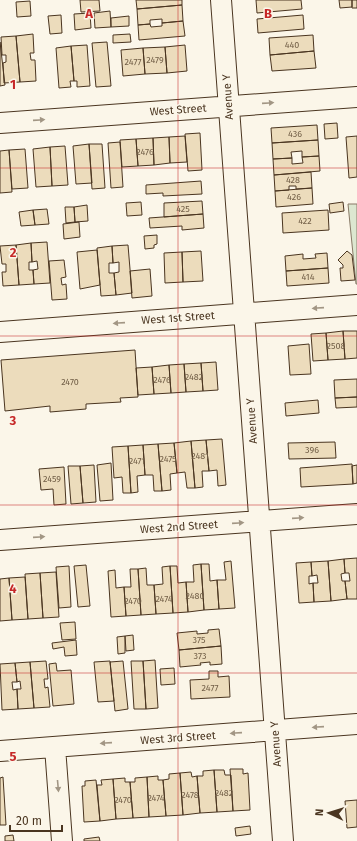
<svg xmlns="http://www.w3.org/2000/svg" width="357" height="841" font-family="'Fira Sans',sans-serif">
<rect width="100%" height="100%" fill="#fbf6e9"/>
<!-- green -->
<path fill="#dce7d0" stroke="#887966" d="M348 204H357V284H356Z"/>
<!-- building -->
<path fill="#ecdcbc" stroke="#4a3520" d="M80 0H99L100 11 81 12Z
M136 0H182V5L137 9Z
M256 0H301L302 9 257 13Z
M339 0H352V7L340 8Z
M352 0H357V8H352Z
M30 1 31 16 17 17 16 2Z
M182 5 183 21 162 23V19L150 20V24L138 25 137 9Z
M110 11 111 27 95 28 94 13Z
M90 13 91 28 75 30 74 14Z
M61 15 62 33 50 34 48 16Z
M303 15 304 29 258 33 257 19Z
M129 16V26L111 27V18Z
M183 21 185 36 139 40 138 25 150 24 151 27 162 26V23Z
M33 34 34 53H30L31 60H35L36 81 20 82 16 36Z
M130 34 131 42 113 43V35Z
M313 35 314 51 270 55 269 38Z
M16 36 20 82 4 83 3 63 6 62V55H2L1 37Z
M0 42 5 85 0 86Z
M107 42 111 86 96 87 92 43Z
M87 45 90 86 77 87V81H74L71 46Z
M185 45 187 71 167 73 165 47Z
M71 46 74 81H70L71 87 59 88 56 48Z
M165 47 167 73 145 74 143 48Z
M143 48 145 74 123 76 121 50Z
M314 51 316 68 272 71 270 55Z
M337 123 338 138 325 139 324 124Z
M317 125 318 140 272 143 271 128Z
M200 133 202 170 188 171 185 134Z
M185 136 187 162 170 163 169 137Z
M357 136V177L349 178 346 137Z
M169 137 170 163 154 165 153 138Z
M153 138 154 165 138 166 136 139Z
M136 139 138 166 122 167 120 140Z
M318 140 319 156 302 157V151L291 152 292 158 273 159 272 143Z
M120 142 123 187 111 188 108 143Z
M89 144 92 183 76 184 73 146Z
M89 144H102L105 188 92 189Z
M65 146 68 185 52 186 50 147Z
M50 147 52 186 36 187 33 149Z
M25 149 28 188 12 189 9 150Z
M9 150 12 192 0 193V151Z
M319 156 320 171 274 175 273 159 292 158V164L303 163 302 157Z
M311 172 312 188 296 189V186H289V190L275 191 274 175Z
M201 181 202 194 163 196V193L146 194V185Z
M312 188 313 204 276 207 275 191Z
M202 201 203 214 164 217V203Z
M141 202 142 215 127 216 126 203Z
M343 202 344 211 330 213 329 204Z
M87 205 88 221 75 222 74 207Z
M65 207H74L75 222 66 223Z
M47 209 49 224 35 225 33 210Z
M33 210 35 225 21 226 19 212Z
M328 210 329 230 283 233 282 213Z
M203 214 204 228 182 230V226L150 228 149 218Z
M79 222 80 237 64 239 63 224Z
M157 235V244L154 245V248L145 249 144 236Z
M47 242 50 283 34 284 33 270 38 269 37 261 32 262 31 243Z
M31 243 32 262H29V270H33L34 284 19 285 16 245Z
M16 245 19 285 3 286 2 272H6V264H2L0 246Z
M128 245 132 293 116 295 114 273 119 272V262L113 263 112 246Z
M112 246 113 263H109V273H114L116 295 101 296 97 248Z
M97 250 100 285 80 289 77 252Z
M201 251 203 281 183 282 182 252Z
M347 251 352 255 355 280 341 281 340 268H343V265L338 260Z
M182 252 183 282 165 283 164 253Z
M327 253 328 268 286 271 285 256 303 254V259L316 258 315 254Z
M64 260 66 277 61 278 62 285 66 284 67 299 52 300 49 261Z
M328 268 329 283 287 286 286 271Z
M150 269 152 296 132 298 130 271Z
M343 331 345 359 328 360 326 333Z
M343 331H357V358L345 359Z
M326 333 328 360 313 361 311 334Z
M309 344 311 374 290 375 288 346Z
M135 350 138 397 120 398 121 402 86 404V409L50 412V406L5 411 1 360Z
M216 362 218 390 203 391 201 363Z
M201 363 203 391 186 392 184 364Z
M184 364 186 392 171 393 169 365Z
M169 365 171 393 154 394 152 367Z
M152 367 154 394 138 395 136 368Z
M357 379V397L335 398 334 380Z
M357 397V407L336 408 335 398Z
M318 400 319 413 286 416 285 403Z
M222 439 226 485 218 486 217 470 209 471 206 440Z
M206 440 209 471H202L203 487 195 488 191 441Z
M191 441 195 488H187L185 472 177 473 174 443Z
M335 442 336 458 289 459 288 443Z
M174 443 177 473 170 474 171 490 162 491 158 444Z
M158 444 162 491H154L153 475H145L143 445Z
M143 445 145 475 137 476 138 492 131 493 128 446Z
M128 446 131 493H123L122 477 114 478 112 447Z
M111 463 113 500 100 501 97 465Z
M352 464 353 484 301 487 300 468Z
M94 465 96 502 83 503 80 466Z
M357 465V483L353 484 352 466Z
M68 466H80L83 503 71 504Z
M64 467 66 504 54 505 53 489 41 490 39 469Z
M357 558V599H347L345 581H350L349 573H345L344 559Z
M344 559 345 573 341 574 342 581H345L347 599 331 601 328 561Z
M231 561 235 608 219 609 217 580H226L224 562Z
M328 561 331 601 314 602 313 583H318L317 575 312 576 311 562Z
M311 562 312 576H309V584L313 583 314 602 299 603 296 563Z
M201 564 204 610 188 612 186 582H194L193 565Z
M201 564H209L210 581 217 580 219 609 204 610Z
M86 565 90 606 78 607 74 566Z
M69 566 71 607 59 608 56 567Z
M170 566 173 613 156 614 154 585 163 584 162 567Z
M170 566H177L178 583 186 582 188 612 173 613Z
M146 568 147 585H154L156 614 141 615 138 569Z
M130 569H138L141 615 126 616 124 587H131Z
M115 570 116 588 124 587 126 616 111 617 108 571Z
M56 572 59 617 43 618 40 573Z
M40 573 43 618 28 619 25 574Z
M25 577 28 619 12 620 9 578Z
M9 578 12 620 0 621V579Z
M75 622 76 639 62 640 60 623Z
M219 629 221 646 179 650 177 633 197 631V634L208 633V630Z
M133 635 134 650 126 651 125 636Z
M125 636V653L118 654 117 637Z
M76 640 77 655 65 656 64 647 53 649 52 643Z
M221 646 222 664 210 665V662L200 663 201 665 180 667 179 650Z
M155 660 158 708 146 709 143 661Z
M46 661 48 679H44L45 688 48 687 50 707 34 708 30 662Z
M110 661 114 701 98 702 94 662Z
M123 661 128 709 115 711 110 662Z
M131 661H143L146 709H134Z
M30 662 34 708 18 709 17 689H21L20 681 17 682 15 663Z
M15 663 17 682H12L13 690 17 689 18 709 2 710 0 664Z
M56 663 57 671 71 670 74 704 53 706 49 664Z
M174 668 175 684 161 685 160 669Z
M209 671H218V677L229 676 230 697 191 699 190 680 209 679Z
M230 769H243V774L248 773 250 810 233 811Z
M214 770 217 812 200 813 197 776H203V771Z
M214 770H224L225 775H231L233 811 217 812Z
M191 772 192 777 197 776 200 813 183 815 180 773Z
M180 773 183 815 166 816 163 780 169 779V774Z
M158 776V780H163L166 816 149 817 147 777Z
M3 777 6 825H0V778Z
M147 777 149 817 133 818 130 782H135V778Z
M125 778V782H130L133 818 116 819 113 779Z
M113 779 116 819 100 821 97 785H102L101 780Z
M96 780 100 821 84 822 82 786H85V781Z
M357 800V827L347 828 345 801Z
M250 826 251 834 236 836 235 828Z
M13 835 14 841H5V836Z
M99 837 100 841H84V839Z"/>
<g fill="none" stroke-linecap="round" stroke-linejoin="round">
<!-- minor casing -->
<g stroke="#4a3520" stroke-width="22">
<path id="minor" d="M221 0 283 841
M0 123 357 97
M0 332 357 305
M0 540 357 514
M55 747 62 841
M0 751 357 724"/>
</g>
<!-- minor -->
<use href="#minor" stroke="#fbf6e9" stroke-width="20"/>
</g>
<!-- one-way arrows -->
<defs><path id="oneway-solid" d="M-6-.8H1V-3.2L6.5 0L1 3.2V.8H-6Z"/></defs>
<g fill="#a29684">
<use href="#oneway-solid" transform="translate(268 103) rotate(-4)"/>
<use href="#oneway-solid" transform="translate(39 120) rotate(-4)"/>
<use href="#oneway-solid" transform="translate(318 308) rotate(176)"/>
<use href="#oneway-solid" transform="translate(119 323) rotate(176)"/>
<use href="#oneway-solid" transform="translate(298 518) rotate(-4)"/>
<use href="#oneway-solid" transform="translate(238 523) rotate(-4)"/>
<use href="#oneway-solid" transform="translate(39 537) rotate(-4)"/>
<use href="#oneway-solid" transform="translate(318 727) rotate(176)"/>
<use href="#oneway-solid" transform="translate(236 733) rotate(176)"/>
<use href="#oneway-solid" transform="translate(106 743) rotate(176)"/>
<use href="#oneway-solid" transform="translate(58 786) rotate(85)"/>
</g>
<!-- grid -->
<path fill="none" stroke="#c62828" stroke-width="1" stroke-opacity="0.55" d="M178 0V841M0 168H357M0 336H357M0 505H357M0 673H357"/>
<g text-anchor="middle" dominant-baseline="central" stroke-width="3" stroke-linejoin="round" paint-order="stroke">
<!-- number labels -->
<g font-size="9" fill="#725f47">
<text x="292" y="45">440</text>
<text x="155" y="60">2479</text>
<text x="133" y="62">2477</text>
<text x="295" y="134">436</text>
<text x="145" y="152">2476</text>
<text x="293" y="180">428</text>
<text x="294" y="197">426</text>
<text x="183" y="209">425</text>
<text x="305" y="221">422</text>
<text x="308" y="277">414</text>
<text x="336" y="346">2508</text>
<text x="194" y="377">2482</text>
<text x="162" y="380">2476</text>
<text x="70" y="382">2470</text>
<text x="312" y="450">396</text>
<text x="200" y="456">2481</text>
<text x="168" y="459">2475</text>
<text x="137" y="461">2471</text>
<text x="52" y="479">2459</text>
<text x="195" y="596">2480</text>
<text x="164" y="599">2474</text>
<text x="133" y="601">2470</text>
<text x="199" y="640">375</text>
<text x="200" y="656">373</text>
<text x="210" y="688">2477</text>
<text x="224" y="793">2482</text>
<text x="190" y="795">2478</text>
<text x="156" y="798">2474</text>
<text x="123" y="800">2470</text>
</g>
<!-- street labels -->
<g font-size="11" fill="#4a3520" stroke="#fbf6e9">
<text transform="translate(228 97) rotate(-94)">Avenue Y</text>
<text transform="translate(178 110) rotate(-4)">West Street</text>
<text transform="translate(178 318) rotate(-4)">West 1st Street</text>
<text transform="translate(252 421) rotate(-94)">Avenue Y</text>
<text transform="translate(179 527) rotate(-4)">West 2nd Street</text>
<text transform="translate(178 738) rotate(-4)">West 3rd Street</text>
<text transform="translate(276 744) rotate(-94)">Avenue Y</text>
</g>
</g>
<g font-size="13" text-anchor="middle" font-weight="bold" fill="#c62828" stroke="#fbf6e9" stroke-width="3" stroke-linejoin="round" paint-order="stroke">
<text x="89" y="18">A</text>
<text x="268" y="18">B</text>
<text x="13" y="89">1</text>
<text x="13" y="257">2</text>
<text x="13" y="425">3</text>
<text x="13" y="593">4</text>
<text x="13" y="761">5</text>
</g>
<!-- north arrow -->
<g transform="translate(329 813) rotate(274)" stroke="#fbf6e9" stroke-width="3" paint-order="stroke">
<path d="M0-3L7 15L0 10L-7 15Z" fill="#4a3520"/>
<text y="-6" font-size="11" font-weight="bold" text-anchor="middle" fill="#4a3520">N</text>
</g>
<!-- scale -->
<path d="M10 825v6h52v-6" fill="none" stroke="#4a3520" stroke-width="2"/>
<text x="16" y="825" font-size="12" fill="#4a3520" stroke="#fbf6e9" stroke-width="3" paint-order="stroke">20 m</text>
</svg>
